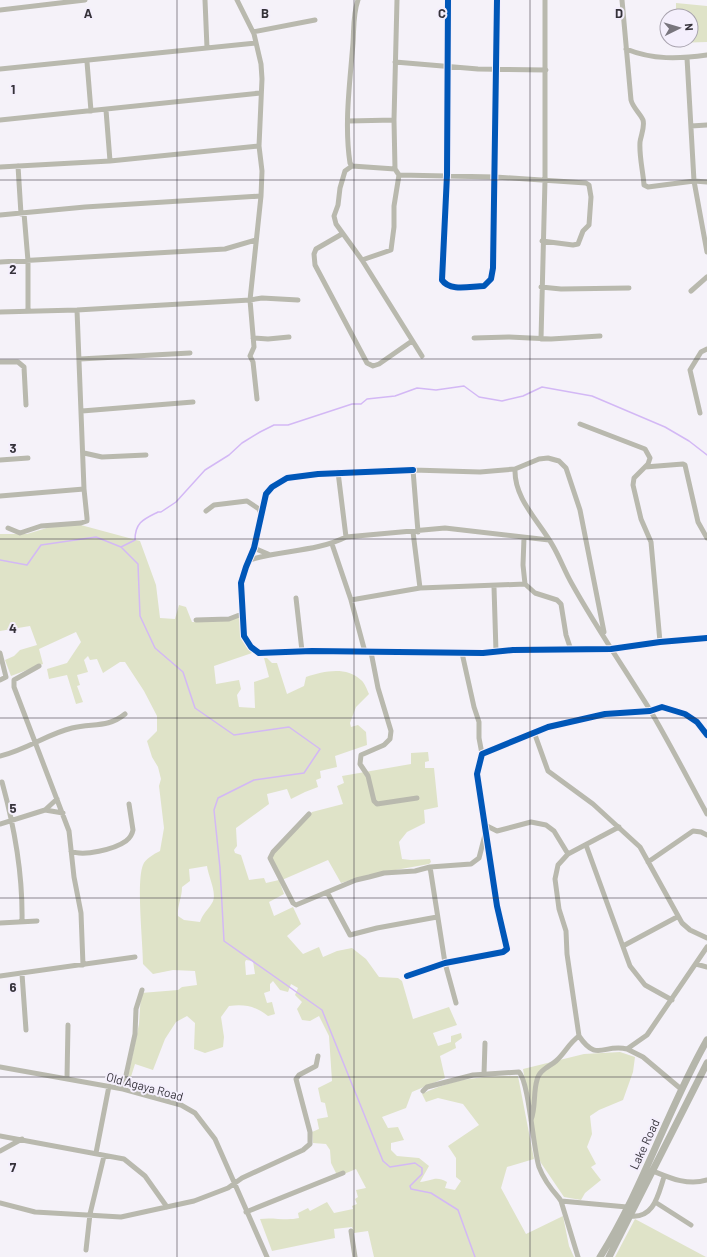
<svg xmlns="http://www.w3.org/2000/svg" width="707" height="1257" font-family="Barlow,sans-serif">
<rect width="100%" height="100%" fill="#f5f2f9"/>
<!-- green -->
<path fill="#dfe3c8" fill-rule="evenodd" d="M676 3 707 6V42L675 43V40H691V16H676Z
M77 524 140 541 156 585 160 618 175 619 179 605 186 607 192 622 224 621 241 617 244 638 252 653 214 666 216 684 239 680 241 689 237 695 239 707 255 708 254 682 269 677 264 658H267L272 663H277L287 694 304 686 306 677C324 671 346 666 361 680 365 683 367 690 369 694L356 707 350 723 351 727 358 725 366 732 367 745 335 756 337 767 320 771 321 778 316 780 318 787 305 792 291 799 287 789 267 794 269 804 236 828 237 846 234 850 235 853 241 855 249 880 264 878 266 883 279 880 284 894 269 902 274 916 293 907 301 924 287 936 303 954 319 947 323 957 337 951 352 948 366 959 379 977 398 978 402 981 413 1019 449 1007 457 1025 433 1033 438 1046 451 1042V1036L461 1033 462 1038 455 1043 456 1048 440 1056 445 1078 412 1092 406 1108 382 1117 388 1128 398 1127 404 1140 391 1143V1150L397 1156 419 1158 429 1166 420 1182C431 1181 436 1175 447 1182L445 1188 455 1190 461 1181 456 1177V1158L448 1146 479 1125 463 1104 438 1098 426 1102 422 1094C456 1078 482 1076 518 1076L534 1159 507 1167 501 1188 526 1234 563 1216 569 1246 574 1257H374L368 1231 354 1233 352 1227 334 1229 335 1238 272 1251 260 1219C273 1217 286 1221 299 1218L298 1213 308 1208 310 1211 327 1202 334 1213 353 1209 352 1206 357 1204 355 1199 358 1197 356 1190 366 1188 356 1169 344 1174 336 1173 331 1163 330 1150 326 1144 313 1143 312 1132 319 1129 317 1119 328 1117 325 1103 321 1102 318 1088 332 1081 329 1036 319 1016 310 1021 302 1020 297 1009 302 1002 295 995 298 988 291 984 288 992 280 990 273 981 270 984V991L264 993 267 1003 272 1002 275 1014 268 1016C255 1006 245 1004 229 1006L221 1017 224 1037 223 1047 205 1053 194 1049 195 1023 187 1016 176 1022 165 1039 153 1070 135 1064 129 1083 127 1082 139 1024 141 993 178 990 182 987 197 985 195 971 173 970 153 974 143 964C143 942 136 882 143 865 145 859 154 854 160 851L164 828 159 786 161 779 158 767 152 757 147 741 157 731V716L144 691 125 662H120L103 673 97 659 90 660 88 656 84 660 88 672 77 675 80 685 77 686 83 702 76 704 67 675 49 679 47 669 67 663 81 642 76 632 39 649 43 664 11 676 5 660 14 656 20 650 37 645 30 626 0 631V534H27L50 527ZM207 866C208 876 218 894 212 903 208 910 203 913 200 922L184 920 178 916C177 906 182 898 182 887L190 881 189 869ZM246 960 253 961 255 974 246 975 245 962Z
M428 752 429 761 425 762V768H434L438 807 424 810 425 823 407 832 399 842 402 859 411 860 430 859 431 862 429 864 373 874 341 883 328 860 282 880 272 860 273 854 312 812 343 804 337 786 344 783 342 776 411 764V753Z
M620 1052 635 1057 633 1072 623 1100 599 1110 590 1116 592 1134 587 1147 596 1164 591 1167 601 1180 585 1193 581 1200 564 1197 541 1163 537 1154 523 1069 584 1054Z
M635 1219 706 1257H615Z"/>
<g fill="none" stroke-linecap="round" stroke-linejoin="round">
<!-- stream -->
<path stroke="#d3b8f5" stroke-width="1.5" d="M121 547 135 540C135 522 144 519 158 512H161L176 502 205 470 229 455 242 443 260 432 274 425H288L352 404H361L367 399 395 396 417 388 436 390 464 386 479 397 502 401 523 396 542 387 592 396 665 427 689 441 707 455
M0 560 27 565 41 545 96 537 121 547 138 564 140 616 155 648 183 672 195 708 234 735 289 727 320 749 304 773 254 780 218 798 214 810 220 868 224 941 322 1010 383 1161 390 1167 415 1163 422 1168V1174L410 1186 411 1189 431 1193 458 1210 475 1257"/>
<!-- minor -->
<path stroke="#b9b9ae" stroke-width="5" d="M205 0 207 48
M237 0 254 34 261 64 262 79 259 146 262 171 261 196 250 300 254 347 250 356 253 362 257 399
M358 0C353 14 354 28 353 43 350 82 344 124 350 163L352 166 395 169
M448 0 447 175 442 280C450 292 471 286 484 286L491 279 493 268 497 0
M622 0 631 100C633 108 640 113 643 120 645 127 641 135 640 142 639 156 643 171 644 185L648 187 694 181 707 182
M0 10 85 0
M253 32 315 20
M626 49C653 60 679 59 707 55
M687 58 694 181 707 252
M87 62 91 111
M395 62 478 69 546 70
M0 69 256 43
M106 110 110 161
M0 120 260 93
M349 121 394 120
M691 126 707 125
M18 166 21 214
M352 166 345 171 340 188 338 205 334 216 336 224 362 260 422 356
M0 167 110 161 259 146
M399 175 495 177 586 183 589 185 591 197 589 225 583 231 578 244 573 245 542 241
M24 213 28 261V311
M0 215 85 207 261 196
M342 234 316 249 314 254 315 265 367 363 373 366 379 364 412 341
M362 260 391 250 394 227V206L399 175 395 169 394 120 397 0
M0 262 225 249 256 240
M541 287 561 289 629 288
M691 291 707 277
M0 312 77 310 250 300 262 298 298 300
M253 338 268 339 289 337
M474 338 509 337 551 339 600 336
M541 339 545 180V0
M80 359 190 353
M0 362H18L24 367 26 405
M82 411 193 402
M700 413 690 370 701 352 707 349
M580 424 645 449 650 458 648 464 634 478 633 485 641 519 651 542 660 642
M84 453 102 457 146 455
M0 460 28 458
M645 467 683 464 685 465 698 522 707 538
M515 469C514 499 539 521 553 546 560 558 565 572 572 584 596 627 624 668 650 710 670 744 688 779 707 814
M413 470 318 474 287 478 272 487 266 494 254 548 246 567 241 583 244 636 251 647 259 653 312 651 483 653 513 650 611 649 660 642 707 638
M338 472 346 537
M0 496 84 489
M206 511 214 505 247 501 259 509 262 516
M8 528 20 533 41 526 81 523 87 521V518L84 489 77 310
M413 532 420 588
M418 532 413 470 480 472 515 469 539 459 548 458 559 461 566 468 580 510 604 632
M332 544 351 600 365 652
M254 548 268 554
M249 560C281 550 316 552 346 537L445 528 549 540
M525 584 535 593 557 600 561 604 566 635 571 650
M494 587 496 652
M296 598 302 651
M351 600 420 588 525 584 523 565 524 538
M196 620 229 619 242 614
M371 652 378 688 391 731 390 739 384 745 361 755 360 764 368 776 374 801 377 804 417 798
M0 653 6 677 0 680
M462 653 474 707 479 722V738L482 754
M39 666 14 680V687L69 831 74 877 81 913 83 965
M534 732 548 771 593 804 640 847 682 923 690 930 707 938
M0 756C26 750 47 734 72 728 93 723 108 728 125 714
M2 782C15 829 23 873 22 922
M45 810 57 799
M309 814 273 852 270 858 293 903 296 905 356 880 369 877 384 873 415 871 430 867 471 864 479 858 485 835
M0 824 45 810 63 813
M485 825 497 831 531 822 546 825 554 831 568 854
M619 827 568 854 558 865 555 879 559 909 566 931 567 954 579 1036C597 1063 604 1043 627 1049L647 1035 707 947
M586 845 630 966 645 985 672 1000
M71 851C83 857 115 849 126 841 130 838 132 835 133 830L129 804
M648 862 693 831 701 832 707 835
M430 867 445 963 456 1003
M327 892 350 935 377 928 437 917
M0 923 37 921
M623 946 677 917
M696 964 707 967
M22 974 26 1030
M0 976 135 957
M407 976 445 963 503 952 507 949 497 906 477 774 482 754 548 727 605 714 650 711 662 707 685 714 697 722 707 735
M627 1049 643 1057 681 1089
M0 1067 123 1089 181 1105 195 1113 215 1139 267 1257
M484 1074 485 1043
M67 1078 68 1025
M123 1089 135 1034 136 1009 142 990
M423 1091 427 1087 473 1075 519 1072C529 1082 533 1148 539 1167 543 1178 551 1189 559 1198L561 1201 627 1207
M531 1120C536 1107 533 1093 537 1080 539 1070 549 1067 556 1061 565 1053 569 1043 579 1036
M0 1136 124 1159 145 1176 167 1207
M0 1151 22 1139
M96 1153 109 1086
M653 1171C670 1178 688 1186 707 1180
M561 1201 578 1257
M655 1202 691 1225
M0 1203 35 1212 121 1217 194 1201 228 1188 242 1178 303 1150 310 1144V1132L296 1079 299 1075 316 1066 318 1056
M246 1212 343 1173
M630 1216C654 1219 658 1195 664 1177
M351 1231 355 1257
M86 1250 90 1214 104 1156"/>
<!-- secondary -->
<path stroke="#b5b6ab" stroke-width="7" d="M600 1257C643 1189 667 1110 707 1040
M609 1257 707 1063"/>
<!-- cycleway casing -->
<g stroke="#f4effc" stroke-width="8">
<path id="cycleway" d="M448 0 447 175 442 280C450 292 471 286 484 286L491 279 493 268 497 0
M413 470 318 474 287 478 272 487 266 494 254 548 246 567 241 583 244 636 251 647 259 653 312 651 483 653 513 650 611 649 660 642 707 638
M407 976 445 963 503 952 507 949 497 906 477 774 482 754 548 727 605 714 650 711 662 707 685 714 697 722 707 735"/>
</g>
<!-- cycleway -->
<use href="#cycleway" stroke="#0057b8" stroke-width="6"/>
</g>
<!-- grid -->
<path fill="none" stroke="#35323a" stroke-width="1" stroke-opacity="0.55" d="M177 0V1257M354 0V1257M530 0V1257M0 180H707M0 359H707M0 539H707M0 718H707M0 898H707M0 1077H707"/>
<g text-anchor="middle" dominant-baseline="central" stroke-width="4" stroke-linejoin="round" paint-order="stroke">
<!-- street labels -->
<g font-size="12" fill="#35323a" stroke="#f4effc">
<text transform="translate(145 1086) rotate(15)">Old Agaya Road</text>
<text transform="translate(644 1144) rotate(-65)">Lake Road</text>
</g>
</g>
<g font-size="13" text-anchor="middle" font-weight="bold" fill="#35323a" stroke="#f4effc" stroke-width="4" stroke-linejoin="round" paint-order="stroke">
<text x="88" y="18">A</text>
<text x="265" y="18">B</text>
<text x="442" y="18">C</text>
<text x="619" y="18">D</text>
<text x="13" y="94">1</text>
<text x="13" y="274">2</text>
<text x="13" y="453">3</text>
<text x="13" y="633">4</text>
<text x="13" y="813">5</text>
<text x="13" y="992">6</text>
<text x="13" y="1172">7</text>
</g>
<!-- north arrow -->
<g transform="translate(679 28) rotate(85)"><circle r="19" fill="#f4effc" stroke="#a8a3ae"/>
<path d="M0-3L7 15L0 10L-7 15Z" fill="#78757d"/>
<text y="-6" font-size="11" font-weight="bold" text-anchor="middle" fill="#35323a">N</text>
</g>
</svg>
